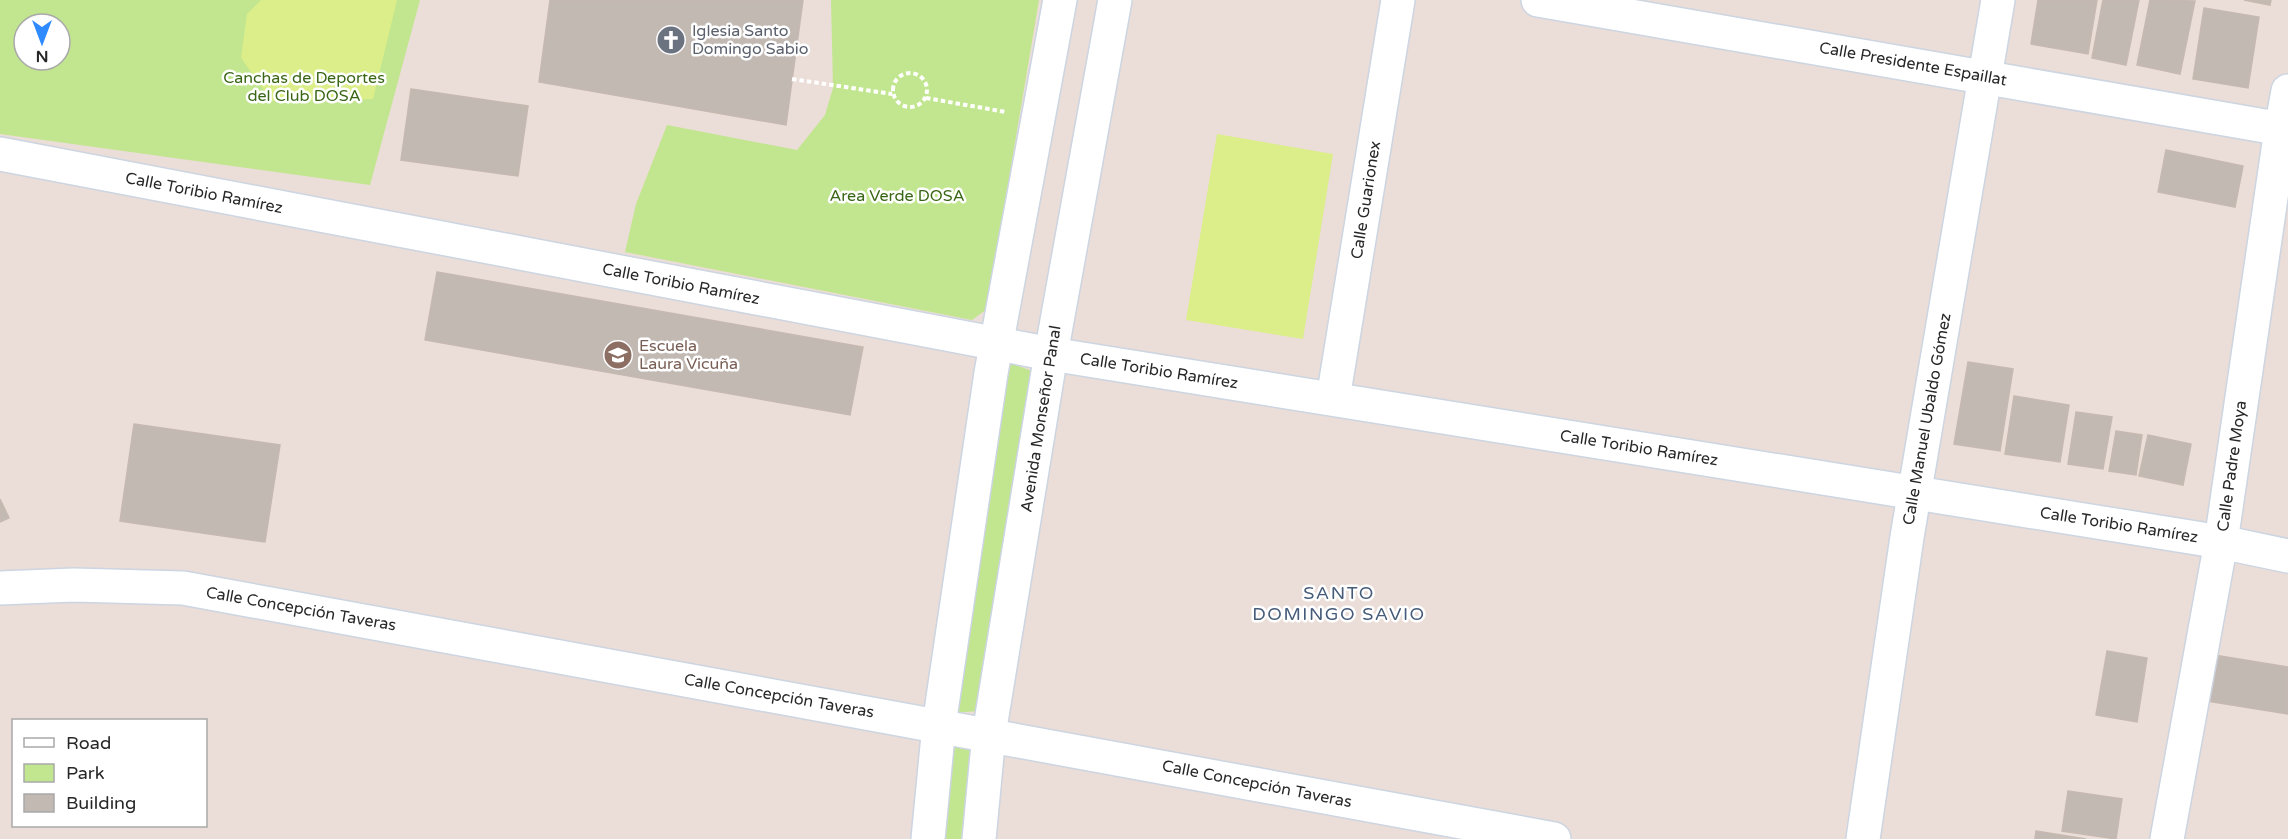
<svg xmlns="http://www.w3.org/2000/svg" width="2288" height="839" font-family="'Varela Round',sans-serif">
<rect width="100%" height="100%" fill="#ebddd7"/>
<!-- green -->
<path fill="#c2e68f" fill-rule="evenodd" d="M0 0H420L370 185 0 134ZM24 24H60V60H24Z
M831 0H1039L987 309 972 320 625 252 636 204 667 125 797 150 825 115 833 88Z
M1011 363 1037 373 978 711 953 713 993 451Z
M946 737 979 742 968 839H934Z"/>
<!-- pitch -->
<path fill="#dcee89" d="M261 0H397L373 99 272 101 241 58 247 14Z
M1217 134 1333 154 1303 339 1186 320Z"/>
<!-- building -->
<path fill="#c2b9b3" stroke="#c6b9b1" stroke-width="1.5" d="M550 0H803L786 125 539 82Z
M2038 0H2097L2088 54 2031 44Z
M2103 0H2139L2126 65 2092 58Z
M2150 0 2195 1 2180 74 2137 65Z
M2244 0H2271L2270 5Z
M2204 8 2259 17 2248 88 2193 79Z
M411 89 528 106 518 176 401 160Z
M2166 150 2243 166 2235 207 2158 192Z
M437 272 863 347 850 415 425 340Z
M1968 362 2013 369 2000 451 1954 444Z
M2014 396 2069 405 2060 462 2005 454Z
M2076 412 2112 417 2103 469 2068 464Z
M134 424 280 445 265 542 120 521Z
M2116 431 2142 435 2136 475 2109 471Z
M2148 435 2191 444 2183 485 2139 476Z
M0 499 9 518 0 522Z
M2107 651 2147 658 2137 722 2096 715Z
M2214 655 2288 667V714L2206 701Z
M2068 791 2122 799 2116 839 2062 831Z
M2036 831 2086 839H2035Z"/>
<g fill="none" stroke-linecap="round" stroke-linejoin="round">
<!-- street casing -->
<g stroke="#ccd5e1" stroke-width="36">
<path id="street" d="M0 154 1051 354 2221 542 2288 556
M1333 399 1398 0
M0 588 74 585 183 588 1554 839
M1863 839 1907 537 1998 0
M2167 839 2221 542 2281 129 2288 91"/>
</g>
<!-- secondary casing -->
<g stroke="#ccd5e1" stroke-width="36">
<path id="secondary" d="M1538 0 2288 130
M928 839 939 725 991 373 1060 0
M979 839 989 734 1051 354 1115 0"/>
</g>
<!-- path -->
<path stroke="#fff" stroke-width="4" stroke-dasharray="4.5 3" stroke-linecap="butt" d="M893 90a17 17 0 1 1 34 0a17 17 0 1 1-34 0Z
M792 79 892 94
M926 98 1006 112"/>
<!-- street -->
<use href="#street" stroke="#fff" stroke-width="33"/>
<!-- secondary -->
<use href="#secondary" stroke="#fff" stroke-width="33"/>
</g>
<!-- icons -->
<defs>
<g id="church-disc" transform="scale(1.5)"><circle r="9.5" fill="#6b7280" stroke="#fff"/><path d="M-1.2-6h2.4v3.5h3.3v2.4h-3.3V6h-2.4V-.1h-3.3v-2.4h3.3Z" fill="#fff"/></g>
<g id="school-disc" transform="scale(1.5)"><circle r="9.5" fill="#8d6e63" stroke="#fff"/><path d="M0-5L7-2L0 1L-7-2ZM-4 1L0 2.5L4 1V4Q0 6-4 4Z" fill="#fff"/></g>
</defs>
<g fill-rule="evenodd">
<use href="#church-disc" x="671" y="40"/>
<use href="#school-disc" x="618" y="355"/>
</g>
<g text-anchor="middle" dominant-baseline="central" stroke-width="5" stroke-linejoin="round" paint-order="stroke">
<!-- worship labels -->
<g font-size="16" fill="#5b616d" stroke="#fff" text-anchor="start">
<text x="692" y="31">Iglesia Santo<tspan x="692" dy="18">Domingo Sabio</tspan></text>
</g>
<!-- street labels -->
<g font-size="16" fill="#272727" stroke="#fff">
<text transform="translate(1913 64) rotate(10)">Calle Presidente Espaillat</text>
<text transform="translate(204 193) rotate(11)">Calle Toribio Ramírez</text>
<text transform="translate(1366 200) rotate(-81)">Calle Guarionex</text>
<text transform="translate(681 284) rotate(11)">Calle Toribio Ramírez</text>
<text transform="translate(1159 371) rotate(9)">Calle Toribio Ramírez</text>
<text transform="translate(1041 419) rotate(-81)">Avenida Monseñor Panal</text>
<text transform="translate(1927 419) rotate(-80)">Calle Manuel Ubaldo Gómez</text>
<text transform="translate(1639 448) rotate(9)">Calle Toribio Ramírez</text>
<text transform="translate(2232 466) rotate(-82)">Calle Padre Moya</text>
<text transform="translate(2119 525) rotate(9)">Calle Toribio Ramírez</text>
<text transform="translate(301 609) rotate(10)">Calle Concepción Taveras</text>
<text transform="translate(779 696) rotate(10)">Calle Concepción Taveras</text>
<text transform="translate(1257 784) rotate(11)">Calle Concepción Taveras</text>
</g>
<!-- park labels -->
<g font-size="16" fill="#396614" stroke="#fff">
<text x="304" y="78">Canchas de Deportes<tspan x="304" dy="18">del Club DOSA</tspan></text>
<text x="897" y="196">Area Verde DOSA</text>
</g>
<!-- education labels -->
<g font-size="16" fill="#785e54" stroke="#fff" text-anchor="start">
<text x="639" y="346">Escuela<tspan x="639" dy="18">Laura Vicuña</tspan></text>
</g>
<!-- neighbourhood labels -->
<g font-size="18" letter-spacing="1.5" fill="#455b79" stroke="#fff">
<text x="1339" y="593">SANTO<tspan x="1339" dy="21">DOMINGO SAVIO</tspan></text>
</g>
</g>
<!-- legend -->
<rect x="12" y="719" width="195" height="108" fill="#ffffff" stroke="#a9a9a9" stroke-width="1.5"/>
<rect x="24" y="738" width="30" height="9" fill="#ffffff" stroke="#a9a9a9" stroke-width="1.5"/>
<text x="66" y="749" font-size="18" fill="#272727">Road</text>
<rect x="24" y="764" width="30" height="18" fill="#c2e68f" stroke="#a9a9a9" stroke-width="1.5"/>
<text x="66" y="779" font-size="18" fill="#272727">Park</text>
<rect x="24" y="794" width="30" height="18" fill="#c2b9b3" stroke="#a9a9a9" stroke-width="1.5"/>
<text x="66" y="809" font-size="18" fill="#272727">Building</text>
<!-- north arrow -->
<g transform="translate(42 42) rotate(180)"><circle r="28" fill="#ffffff" stroke="#a9a9a9" stroke-width="1.5"/>
<path d="M0-4.5L10 22L0 15L-10 22Z" fill="#2f89ff"/>
<text y="-9" font-size="16" font-weight="bold" text-anchor="middle" fill="#272727">N</text>
</g>
</svg>
